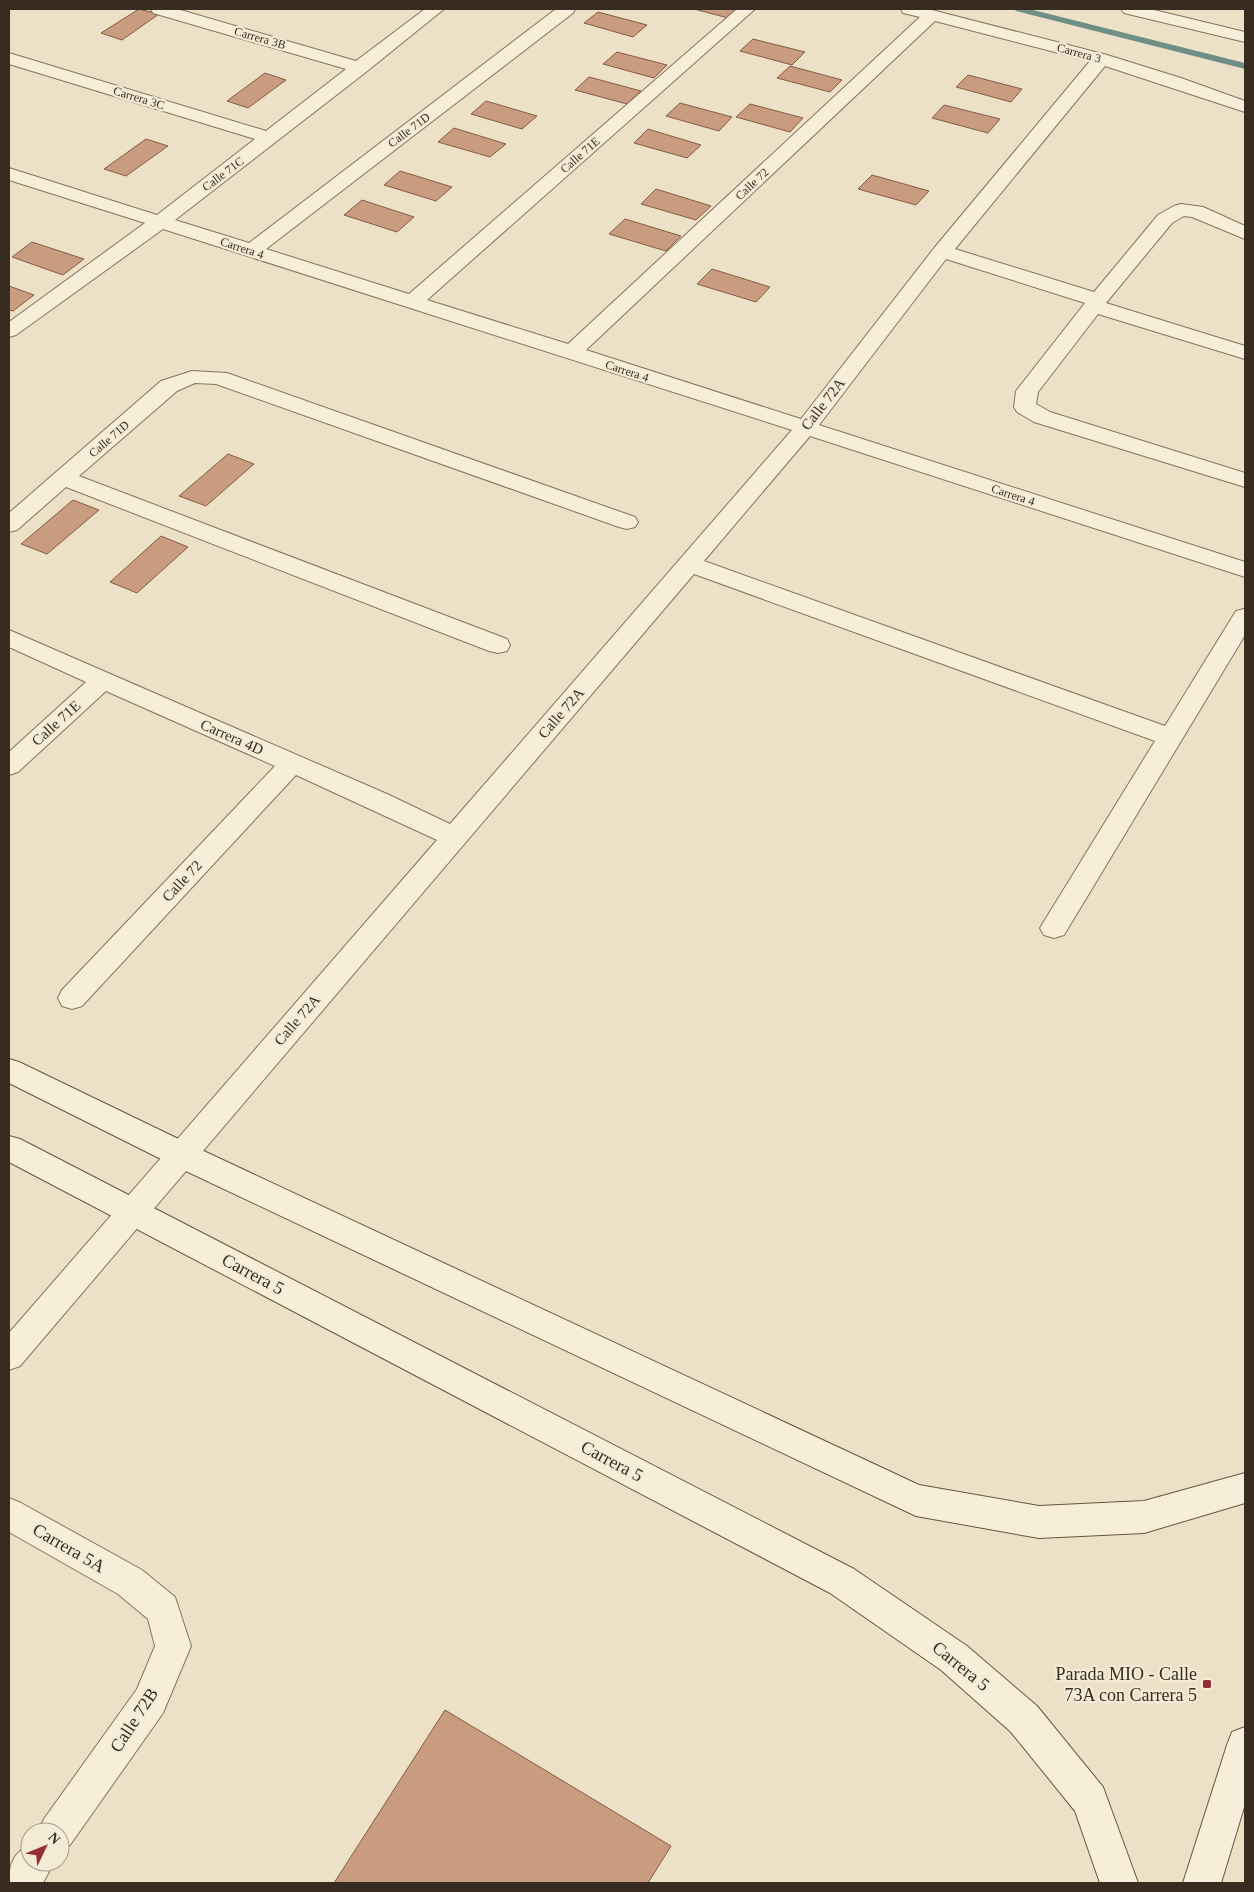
<svg xmlns="http://www.w3.org/2000/svg" width="1254" height="1892" font-family="Georgia,serif">
<rect width="100%" height="100%" fill="#ece0c7"/>
<g fill="none" stroke-linecap="round" stroke-linejoin="round">
<!-- stream -->
<path fill="#6f8f86" fill-rule="evenodd" d="M1014 9H1029L1245 63V69L1016 11Z"/>
</g>
<!-- building -->
<path fill="#c99c7f" stroke="#855c44" d="M139 9 159 14 122 40 101 33Z
M694 9H737L728 18Z
M598 12 647 25 633 37 584 23Z
M753 39 805 52 792 65 740 51Z
M617 52 667 65 654 78 603 64Z
M790 66 842 80 830 92 777 78Z
M265 73 286 80 248 108 227 101Z
M968 75 1022 89 1011 102 956 87Z
M589 77 641 91 627 104 575 90Z
M486 101 537 116 522 129 471 114Z
M680 103 732 117 719 131 666 116Z
M750 104 803 118 790 132 736 117Z
M944 105 1000 119 988 133 932 118Z
M454 128 506 144 490 157 438 142Z
M648 129 701 145 687 158 634 143Z
M146 139 168 146 126 176 104 169Z
M400 171 452 187 436 201 384 185Z
M872 175 929 191 916 205 858 189Z
M656 189 711 206 696 220 641 204Z
M362 200 414 217 397 232 344 215Z
M625 219 681 236 666 251 609 234Z
M32 242 84 259 63 275 12 257Z
M712 269 770 287 756 302 697 284Z
M9 286 34 295 13 311 9 310Z
M228 454 254 464 206 506 179 496Z
M73 500 99 510 47 554 21 544Z
M161 536 188 547 137 593 110 582Z
M445 1710 671 1846 648 1883H334Z"/>
<g fill="none" stroke-linecap="round" stroke-linejoin="round">
<!-- street casing -->
<g stroke="#87725d" stroke-width="2">
<path id="street" d="M151 9H177L356 61 425 9H444L366 72 175 220 249 243 556 9H575L573 13 266 249 409 294 737 9H755L427 300 568 344 920 17 903 13 901 9H928L1107 55 1181 78 1245 101V112L1105 66 955 249 1094 292 1158 215 1174 206 1181 204 1203 207 1245 226V239L1192 217 1184 216 1172 223 1106 303 1245 346V359L1098 314 1038 392 1036 404 1050 412 1245 473V487L1034 422 1017 412 1014 407 1016 391 1085 303 946 259 819 425 1245 562V577L810 436 704 561 1165 726 1236 611 1244 609 1245 635 1064 935 1054 938 1044 935 1040 928 1155 741 694 574 20 1366 9 1370V1333L437 840 296 775 82 1006 72 1009 62 1006 58 998 62 990 275 766 106 691 18 772 9 775V752L86 682 9 647V630L387 794 450 824 792 430 163 229 16 335 9 337V322L145 223 9 180V168L157 215 255 139 9 64V53L266 131 346 69 153 13ZM935 21 1090 61 935 247 801 419 586 350Z
M1121 9H1150L1245 32V42L1124 13Z
M192 371 227 373 635 517 638 522 635 527 627 529 619 527 216 384 195 383 177 391 79 476 507 639 510 645 507 651 498 653 489 651 66 487 17 530 9 532V513L161 381Z
M9 1498 21 1503 142 1570 175 1597 191 1646 163 1713 70 1845 60 1849V1832H38L44 1819 137 1689 155 1646 148 1619 118 1594 9 1532Z
M30 1845V1862H54L43 1883H9C9 1866 13 1852 30 1845Z"/>
</g>
<!-- secondary casing -->
<g stroke="#695440" stroke-width="2">
<path id="secondary" d="M9 1059 19 1062 193 1146 919 1485 1039 1506 1144 1501 1245 1473V1503L1144 1533 1039 1538 916 1516 171 1164 9 1083Z
M9 1136 20 1139 854 1569 967 1646 1037 1706 1103 1787 1138 1883H1100L1075 1811 1011 1732 941 1670 830 1593 9 1162Z
M1245 1727V1804L1221 1883H1183L1227 1745 1232 1732Z"/>
</g>
<!-- street -->
<use href="#street" fill="#f7eeda" fill-rule="evenodd"/>
<!-- secondary -->
<use href="#secondary" fill="#f7eeda" fill-rule="evenodd"/>
</g>
<!-- markers -->
<rect fill="#943033" stroke="#f4ebd6" stroke-width="2" x="1202" y="1679" width="10" height="10" rx="2.5"/>
<g text-anchor="middle" dominant-baseline="central" stroke-width="4.5" stroke-linejoin="round" paint-order="stroke">
<!-- far-street labels -->
<g font-size="12" fill="#382b20" stroke="#f4ebd6">
<text transform="translate(260 38) rotate(16)">Carrera 3B</text>
<text transform="translate(1079 53) rotate(15)">Carrera 3</text>
<text transform="translate(139 98) rotate(17)">Carrera 3C</text>
<text transform="translate(409 130) rotate(-37)">Calle 71D</text>
<text transform="translate(580 155) rotate(-41)">Calle 71E</text>
<text transform="translate(223 174) rotate(-37)">Calle 71C</text>
<text transform="translate(752 184) rotate(-43)">Calle 72</text>
<text transform="translate(242 248) rotate(18)">Carrera 4</text>
<text transform="translate(627 371) rotate(18)">Carrera 4</text>
<text transform="translate(109 439) rotate(-41)">Calle 71D</text>
<text transform="translate(1013 495) rotate(18)">Carrera 4</text>
</g>
<!-- street labels -->
<g font-size="15" fill="#382b20" stroke="#f4ebd6">
<text transform="translate(823 404) rotate(-52)">Calle 72A</text>
<text transform="translate(561 713) rotate(-49)">Calle 72A</text>
<text transform="translate(56 723) rotate(-42)">Calle 71E</text>
<text transform="translate(232 737) rotate(24)">Carrera 4D</text>
<text transform="translate(182 881) rotate(-47)">Calle 72</text>
<text transform="translate(297 1020) rotate(-49)">Calle 72A</text>
</g>
<!-- near-street labels -->
<g font-size="18" fill="#382b20" stroke="#f4ebd6">
<text transform="translate(253 1274) rotate(28)">Carrera 5</text>
<text transform="translate(612 1461) rotate(28)">Carrera 5</text>
<text transform="translate(69 1548) rotate(30)">Carrera 5A</text>
<text transform="translate(961 1666) rotate(39)">Carrera 5</text>
<text transform="translate(134 1720) rotate(-57)">Calle 72B</text>
</g>
<!-- near-poi labels -->
<g font-size="18" fill="#382b20" stroke="#f4ebd6" text-anchor="end">
<text x="1197" y="1674">Parada MIO - Calle<tspan x="1197" dy="21">73A con Carrera 5</tspan></text>
</g>
</g>
<!-- border -->
<rect width="1254" height="1892" fill="none" stroke="#382b20" stroke-width="20"/>
<!-- north arrow -->
<g transform="translate(45 1847) rotate(47)"><circle r="24" fill="#f4ebd6" stroke="#a99e8d"/>
<path d="M0-4L9 19L0 12L-9 19Z" fill="#943033"/>
<text y="-8" font-size="14" font-weight="bold" text-anchor="middle" fill="#382b20">N</text>
</g>
</svg>
